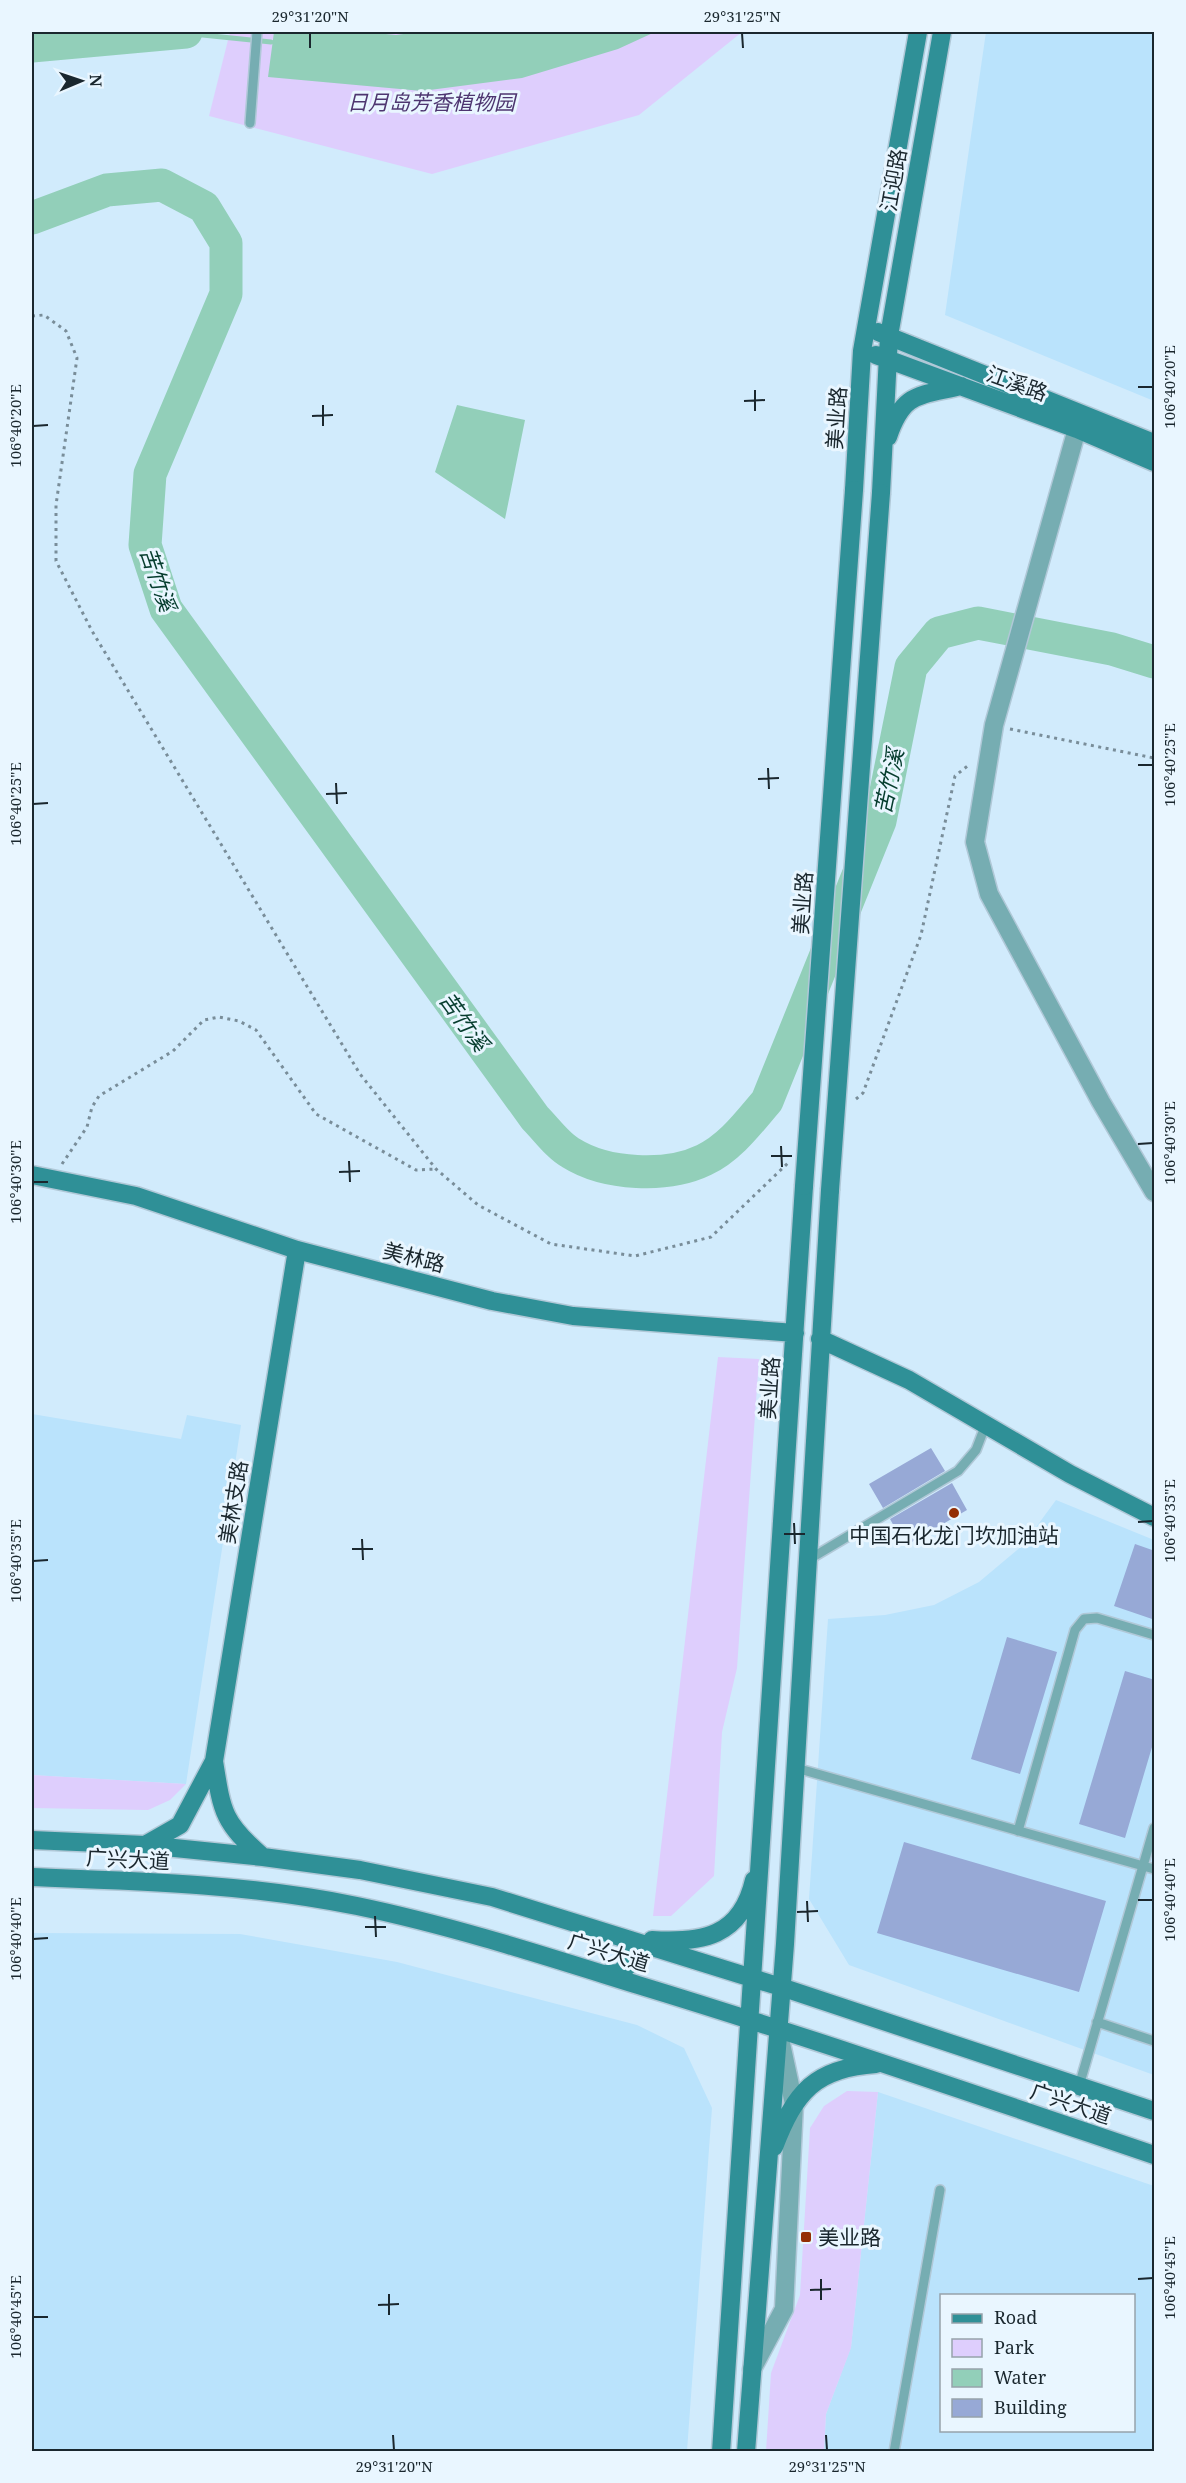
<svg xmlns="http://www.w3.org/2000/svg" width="1186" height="2483" font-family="'Noto Serif','Noto Sans SC',serif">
<rect width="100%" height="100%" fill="#d1ebfc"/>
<!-- built -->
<path fill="#bae3fc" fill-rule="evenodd" d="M986 32H1154V401L945 315Z
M32 1414 181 1439 187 1415 241 1425 186 1784 32 1775Z
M1056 1500 1154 1540V2075L849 1965 809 1899 828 1619 885 1615 934 1605 979 1582 1023 1545Z
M32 1933 240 1934 397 1962 637 2025 684 2048 712 2108 687 2451H32Z
M878 2092 1154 2186V2451L824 2452 826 2414 851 2347ZM942 2296H1134V2430H942Z"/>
<!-- green -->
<path fill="#decefd" d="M230 32H742L639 115 432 174 209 116Z
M718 1357 759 1359 737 1668 722 1732 714 1876 671 1916H653Z
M32 1775 186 1784 170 1800 148 1810 32 1808Z
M847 2091 878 2092 851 2348 826 2414 824 2451H766L771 2373 800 2295 810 2128 824 2106Z"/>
<!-- water -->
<path fill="#92cfb9" d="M274 32H365L396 35 418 32H655L618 49 522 78 422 91 268 77Z
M457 405 525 420 505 519 435 472Z"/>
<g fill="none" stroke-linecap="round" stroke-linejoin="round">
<!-- stream -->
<path stroke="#92cfb9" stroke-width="5" d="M183 33 271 42"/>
<!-- river -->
<path stroke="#92cfb9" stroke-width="33" d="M32 46 186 32
M32 218 107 190 162 185 204 207 226 243V294L150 474 145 545 166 609 535 1118C546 1129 558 1146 571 1153 606 1175 667 1178 704 1160 730 1148 749 1122 767 1101L880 821 911 667 939 633 978 623 1112 649 1154 662"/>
</g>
<!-- building -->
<path fill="#97a9d6" d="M931 1448 945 1471 883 1508 869 1484Z
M952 1483 967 1510 905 1546 890 1519Z
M1135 1544 1155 1551V1620L1114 1606Z
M1007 1637 1057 1652 1020 1774 971 1759Z
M1125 1671 1155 1680V1737L1125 1838 1079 1824Z
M904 1842 1106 1901 1079 1992 877 1933Z"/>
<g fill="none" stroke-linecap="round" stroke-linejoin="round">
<!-- lane casing -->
<g stroke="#b0c8d7" stroke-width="12">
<path id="lane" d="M250 123 257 32
M808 1560 958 1471 976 1450 986 1424
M796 1768 1154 1869
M1018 1831 1075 1630 1084 1619 1097 1618 1154 1635
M1097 2022 1154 2041
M1079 2086 1154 1828
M894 2452 940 2190"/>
</g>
<!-- street casing -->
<g stroke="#b0c8d7" stroke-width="21">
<path id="street" d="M1077 429 994 725 975 842 989 894 1101 1102 1154 1192
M752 2369 784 2309 794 2104 780 2039"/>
</g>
<!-- secondary casing -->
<g stroke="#b0c8d7" stroke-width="21">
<path id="secondary" d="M878 332 1154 443
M876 355 1077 429 1154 462
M888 437C903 392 919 396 961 386
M854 490 862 351 918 32
M881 493 889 336 942 32
M32 1175 136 1196 297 1250 492 1301 573 1316 795 1333
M820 1339 909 1380 1070 1474 1154 1517
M32 1840 145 1845 263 1857 360 1870 492 1897 781 1987 1154 2111
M145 1845 180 1825 214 1761
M263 1857C223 1823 222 1812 214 1761L297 1250
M32 1877C140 1881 250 1884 357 1906 453 1926 545 1956 638 1985 812 2038 983 2097 1154 2155
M652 1940C702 1943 741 1937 754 1880
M604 1974 619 1973 631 1963 633 1954 625 1939
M774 2147C795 2092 815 2068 876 2064
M721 2452 804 1186
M746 2452 785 1944 830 1190"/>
</g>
<!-- path -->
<path stroke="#798d99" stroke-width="3" stroke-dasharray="3 4.5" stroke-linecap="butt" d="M32 316 44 315 66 331 77 358 56 505V561L92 631 360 1074 436 1169 478 1205 551 1244 635 1256 711 1237 788 1163
M1010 729 1154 758
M856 1099 863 1093 921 935 955 776 970 764
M62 1164 87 1127 92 1107 99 1096 173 1051 204 1020 219 1017 239 1021 256 1030 316 1114 416 1170 436 1169"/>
<!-- lane -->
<use href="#lane" stroke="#76adb2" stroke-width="9"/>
<!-- street -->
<use href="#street" stroke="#76adb2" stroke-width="18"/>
<!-- secondary -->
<use href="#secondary" stroke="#2f9097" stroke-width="18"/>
<!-- secondary-bridge casing -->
<g stroke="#b0c8d7" stroke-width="21" stroke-linecap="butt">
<path id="secondary-bridge" d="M804 1186 854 490
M830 1190 881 493"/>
</g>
<!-- secondary-bridge -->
<use href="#secondary-bridge" stroke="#2f9097" stroke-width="18"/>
</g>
<!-- ticks -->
<path fill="none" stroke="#1a272e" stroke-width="2" d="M310 33V48M742 33 743 48M1138 387H1153M755 390V411M744 401 765 400M323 405V426M312 416 333 415M33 426 48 425M1138 765H1153M768 768 769 789M758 779 779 778M336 783 337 804M326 794 347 793M33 804 48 803M1138 1144 1153 1143M781 1146 782 1167M771 1156H792M349 1161 350 1182M339 1172 360 1171M33 1182H48M1138 1522 1153 1521M794 1523 795 1544M784 1534H805M362 1539 363 1560M352 1549H373M33 1561 48 1560M1138 1900H1153M807 1901 808 1922M797 1912 818 1911M375 1916 376 1937M365 1927H386M33 1939 48 1938M821 2279V2300M1138 2279 1153 2278M810 2290 831 2289M389 2294V2315M378 2305 399 2304M33 2317H48M393 2435 394 2450M826 2435 827 2450"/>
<!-- markers -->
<g fill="#942e04" stroke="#e9f6ff" stroke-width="2">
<circle cx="954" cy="1513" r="6"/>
<rect x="800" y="2231" width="12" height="12" rx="3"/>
</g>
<g text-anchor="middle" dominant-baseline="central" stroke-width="6" stroke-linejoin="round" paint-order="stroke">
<!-- park labels -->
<g font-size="21" font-style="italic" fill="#4d3570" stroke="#e9f6ff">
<text x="431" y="102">日月岛芳香植物园</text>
</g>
<!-- street labels -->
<g font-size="21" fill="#1a272e" stroke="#e9f6ff">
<text transform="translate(893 180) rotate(-80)">江迎路</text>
<text transform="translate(1017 383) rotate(20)">江溪路</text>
<text transform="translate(836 418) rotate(-86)">美业路</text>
<text transform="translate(802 903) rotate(-86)">美业路</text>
<text transform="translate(414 1257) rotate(14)">美林路</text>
<text transform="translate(769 1388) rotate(-86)">美业路</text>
<text transform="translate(233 1502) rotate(-81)">美林支路</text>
<text transform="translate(128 1859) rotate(3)">广兴大道</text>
<text transform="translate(609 1952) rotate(17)">广兴大道</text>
<text transform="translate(1071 2103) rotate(19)">广兴大道</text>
</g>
<!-- poi labels -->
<g font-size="21" fill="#1a272e" stroke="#e9f6ff">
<text x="954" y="1535">中国石化龙门坎加油站</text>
<text x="818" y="2237" text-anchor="start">美业路</text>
</g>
<!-- water labels -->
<g font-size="22" font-style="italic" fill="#063d2e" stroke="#e9f6ff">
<text transform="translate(159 579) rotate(71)">苦竹溪</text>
<text transform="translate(888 781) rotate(-78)">苦竹溪</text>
<text transform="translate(465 1021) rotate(54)">苦竹溪</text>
</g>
</g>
<!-- border -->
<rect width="1186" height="2483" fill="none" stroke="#e9f6ff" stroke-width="66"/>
<!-- legend -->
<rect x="940" y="2294" width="195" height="138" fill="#e9f6ff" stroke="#96a3ab" stroke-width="1.5"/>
<rect x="952" y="2314" width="30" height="9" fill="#2f9097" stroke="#96a3ab" stroke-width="1.5"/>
<text x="994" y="2324" font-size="18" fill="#1a272e">Road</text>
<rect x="952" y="2339" width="30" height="18" fill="#decefd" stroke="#96a3ab" stroke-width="1.5"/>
<text x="994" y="2354" font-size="18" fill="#1a272e">Park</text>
<rect x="952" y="2369" width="30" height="18" fill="#92cfb9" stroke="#96a3ab" stroke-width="1.5"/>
<text x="994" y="2384" font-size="18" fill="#1a272e">Water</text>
<rect x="952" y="2399" width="30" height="18" fill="#97a9d6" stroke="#96a3ab" stroke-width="1.5"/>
<text x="994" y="2414" font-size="18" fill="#1a272e">Building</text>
<!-- north arrow -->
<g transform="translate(81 81) rotate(88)" stroke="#e9f6ff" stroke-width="4.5" paint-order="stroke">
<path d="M0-4.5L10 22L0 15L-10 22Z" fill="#1a272e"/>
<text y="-9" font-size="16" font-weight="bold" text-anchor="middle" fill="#1a272e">N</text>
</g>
<rect x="33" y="33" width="1120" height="2417" fill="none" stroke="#1a272e" stroke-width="2"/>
<g font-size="15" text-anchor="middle" fill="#1a272e">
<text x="310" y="22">29°31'20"N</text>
<text x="742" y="22">29°31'25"N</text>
<text transform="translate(1170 387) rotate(-90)" y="5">106°40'20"E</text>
<text transform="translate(16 426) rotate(-90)" y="5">106°40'20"E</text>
<text transform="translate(1170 765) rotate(-90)" y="5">106°40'25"E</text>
<text transform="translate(16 804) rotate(-90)" y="5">106°40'25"E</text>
<text transform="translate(1170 1143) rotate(-90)" y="5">106°40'30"E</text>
<text transform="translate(16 1182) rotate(-90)" y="5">106°40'30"E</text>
<text transform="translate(1170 1521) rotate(-90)" y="5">106°40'35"E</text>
<text transform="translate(16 1561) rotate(-90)" y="5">106°40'35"E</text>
<text transform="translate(1170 1900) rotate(-90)" y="5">106°40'40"E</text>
<text transform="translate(16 1939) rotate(-90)" y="5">106°40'40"E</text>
<text transform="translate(1170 2278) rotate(-90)" y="5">106°40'45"E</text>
<text transform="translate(16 2317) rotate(-90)" y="5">106°40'45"E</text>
<text x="394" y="2472">29°31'20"N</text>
<text x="827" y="2472">29°31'25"N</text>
</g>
</svg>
